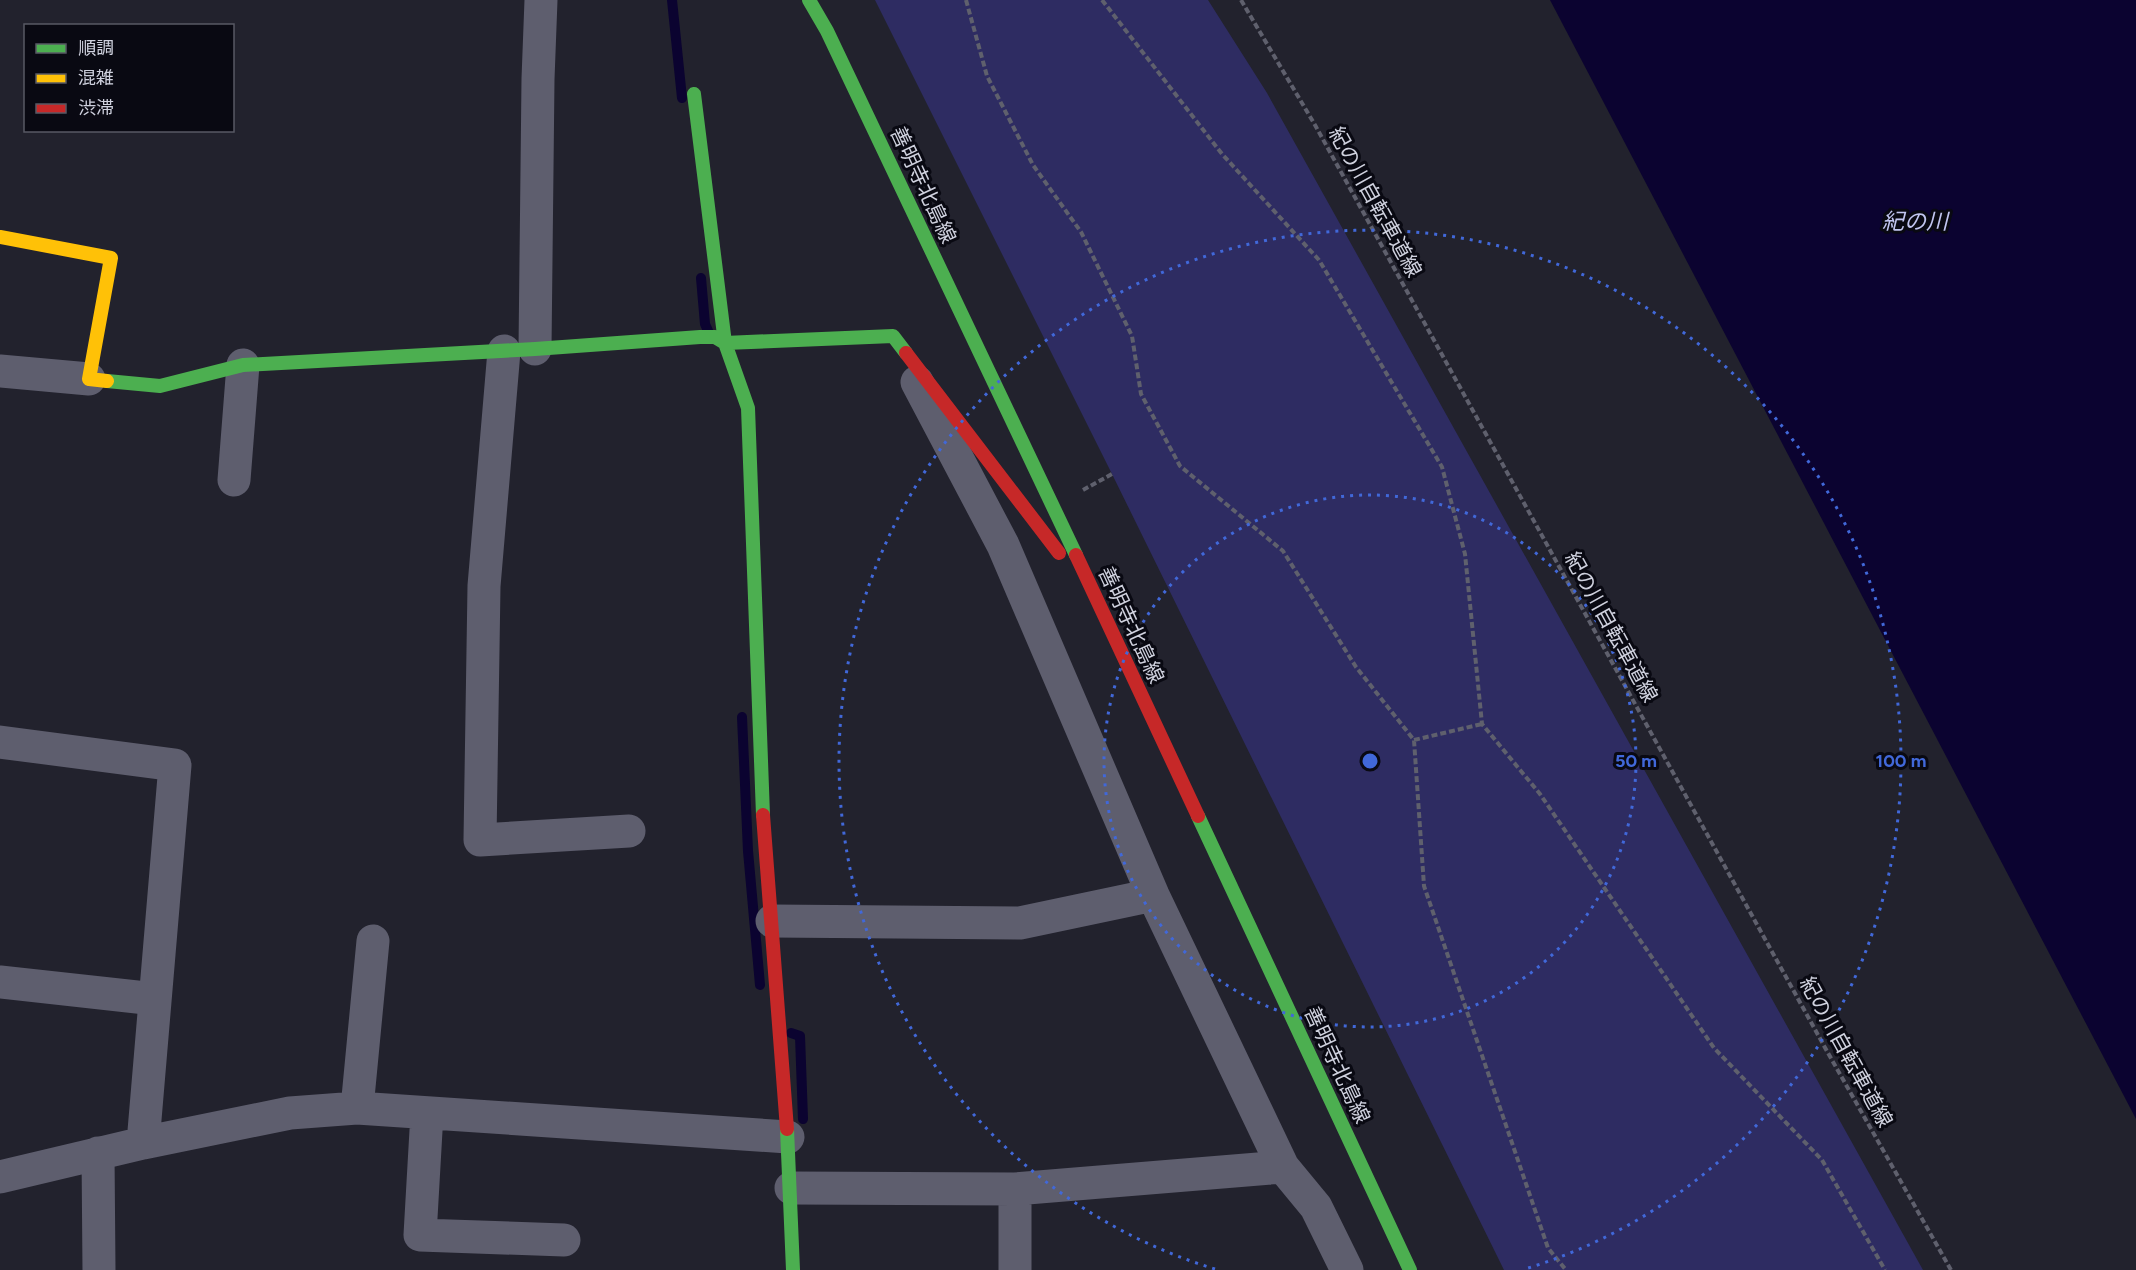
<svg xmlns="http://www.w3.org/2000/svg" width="2136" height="1270" viewBox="0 0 2136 1270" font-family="Figtree,'Noto Sans JP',sans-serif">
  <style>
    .green { fill: #2e2c62 }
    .water { fill: #0b0330 }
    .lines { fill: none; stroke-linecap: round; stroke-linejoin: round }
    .stream { stroke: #0b0330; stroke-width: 10 }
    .path { stroke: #5f606d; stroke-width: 4; stroke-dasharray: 6 3; stroke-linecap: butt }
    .street { stroke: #5e5e6e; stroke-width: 33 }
    .fast { stroke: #4caf50; stroke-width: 14 }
    .slow { stroke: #ffc107; stroke-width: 14 }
    .jam { stroke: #c62828; stroke-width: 14 }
    .ring { fill: none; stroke: #4168d9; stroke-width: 3; stroke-dasharray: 3 6 }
    .labels { text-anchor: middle; stroke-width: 6; stroke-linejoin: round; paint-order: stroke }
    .street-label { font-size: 21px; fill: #cfd1de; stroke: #090912 }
    .water-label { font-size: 22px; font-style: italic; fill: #c1c5f0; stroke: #090912 }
    .centre { fill: #4168d9; stroke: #090912; stroke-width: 3 }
    .ring-label { font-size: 18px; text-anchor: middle; font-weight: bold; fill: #4168d9; stroke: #090912; stroke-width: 6; stroke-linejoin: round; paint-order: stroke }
  </style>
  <rect width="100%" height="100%" fill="#22222d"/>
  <!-- green -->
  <path class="green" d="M875 0H1208L1267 93 1923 1270H1504L1112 474Z"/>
  <!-- water -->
  <path class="water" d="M1550 0H2136V1119Z"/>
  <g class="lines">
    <!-- stream -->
    <path class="stream" d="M672 0 682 98
      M701 278 705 324 709 333
      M742 717 748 851 760 985
      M791 1033 800 1036 803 1119"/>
    <!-- path -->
    <path class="path" d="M966 0 987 76 1033 165 1081 232 1132 336 1141 394 1180 466 1283 551 1356 667 1414 740 1424 886 1548 1248 1566 1270
      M1102 0 1222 154 1319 260 1442 467 1465 554 1482 724 1540 794 1714 1048 1822 1160 1885 1270
      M1241 0 1315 125 1828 1053 1951 1270
      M1083 490 1112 474
      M1414 740 1482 724"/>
    <!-- street -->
    <path class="street" d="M535 349 538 79 541 0
      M504 351 484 586 480 840 629 831
      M0 371 89 379
      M917 382 1003 545 1153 895 1283 1167
      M234 480 243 365
      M0 742 175 765 143 1143
      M772 921 1020 923 1153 895
      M0 982 155 999
      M357 1108 373 941
      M427 1113 420 1235 564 1240
      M98 1153 99 1270
      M0 1177 143 1143 290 1113 357 1108 788 1137
      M791 1188 1015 1189 1283 1167 1316 1207 1347 1270
      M1015 1270V1189"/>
    <!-- fast -->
    <path class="fast" d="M809 0 827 31 1076 555
      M694 94 725 343 748 408 763 815
      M107 381 160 386 243 365 535 349 700 337H715L725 343 893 336 906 353
      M1198 816 1410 1270
      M787 1129 793 1270"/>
    <!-- slow -->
    <path class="slow" d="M0 237 111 258 89 379 107 381"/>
    <!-- jam -->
    <path class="jam" d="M906 353 1059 553
      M1076 555 1198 816
      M763 815 787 1129"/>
  </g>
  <!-- distance rings -->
  <g class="ring">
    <circle cx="1370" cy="761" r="266"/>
    <path d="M1215 1269A531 531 0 1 1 1525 1269"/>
  </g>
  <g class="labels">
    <!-- street labels -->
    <g class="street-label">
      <text transform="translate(923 185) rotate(65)" y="7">善明寺北島線</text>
      <text transform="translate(1375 202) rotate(61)" y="7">紀の川自転車道線</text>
      <text transform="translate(1131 625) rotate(65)" y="7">善明寺北島線</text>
      <text transform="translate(1611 627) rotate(61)" y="7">紀の川自転車道線</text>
      <text transform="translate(1846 1052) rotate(61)" y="7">紀の川自転車道線</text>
      <text transform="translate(1337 1065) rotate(65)" y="7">善明寺北島線</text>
    </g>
    <!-- water labels -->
    <g class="water-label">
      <text x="1915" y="229">紀の川</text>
    </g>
  </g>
  <circle cx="1370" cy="761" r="9" class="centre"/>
  <g class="ring-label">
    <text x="1636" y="767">50 m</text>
    <text x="1901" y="767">100 m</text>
  </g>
  <!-- legend -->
  <rect x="24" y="24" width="210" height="108" fill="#090912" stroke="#585964" stroke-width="1.5"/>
  <rect x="36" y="44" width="30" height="9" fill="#4caf50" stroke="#585964" stroke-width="1.5"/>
  <text x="78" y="54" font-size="18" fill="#cfd1de">順調</text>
  <rect x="36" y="74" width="30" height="9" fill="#ffc107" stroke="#585964" stroke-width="1.5"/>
  <text x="78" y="84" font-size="18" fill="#cfd1de">混雑</text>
  <rect x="36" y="104" width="30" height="9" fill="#c62828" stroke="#585964" stroke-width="1.5"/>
  <text x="78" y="114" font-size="18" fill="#cfd1de">渋滞</text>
</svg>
